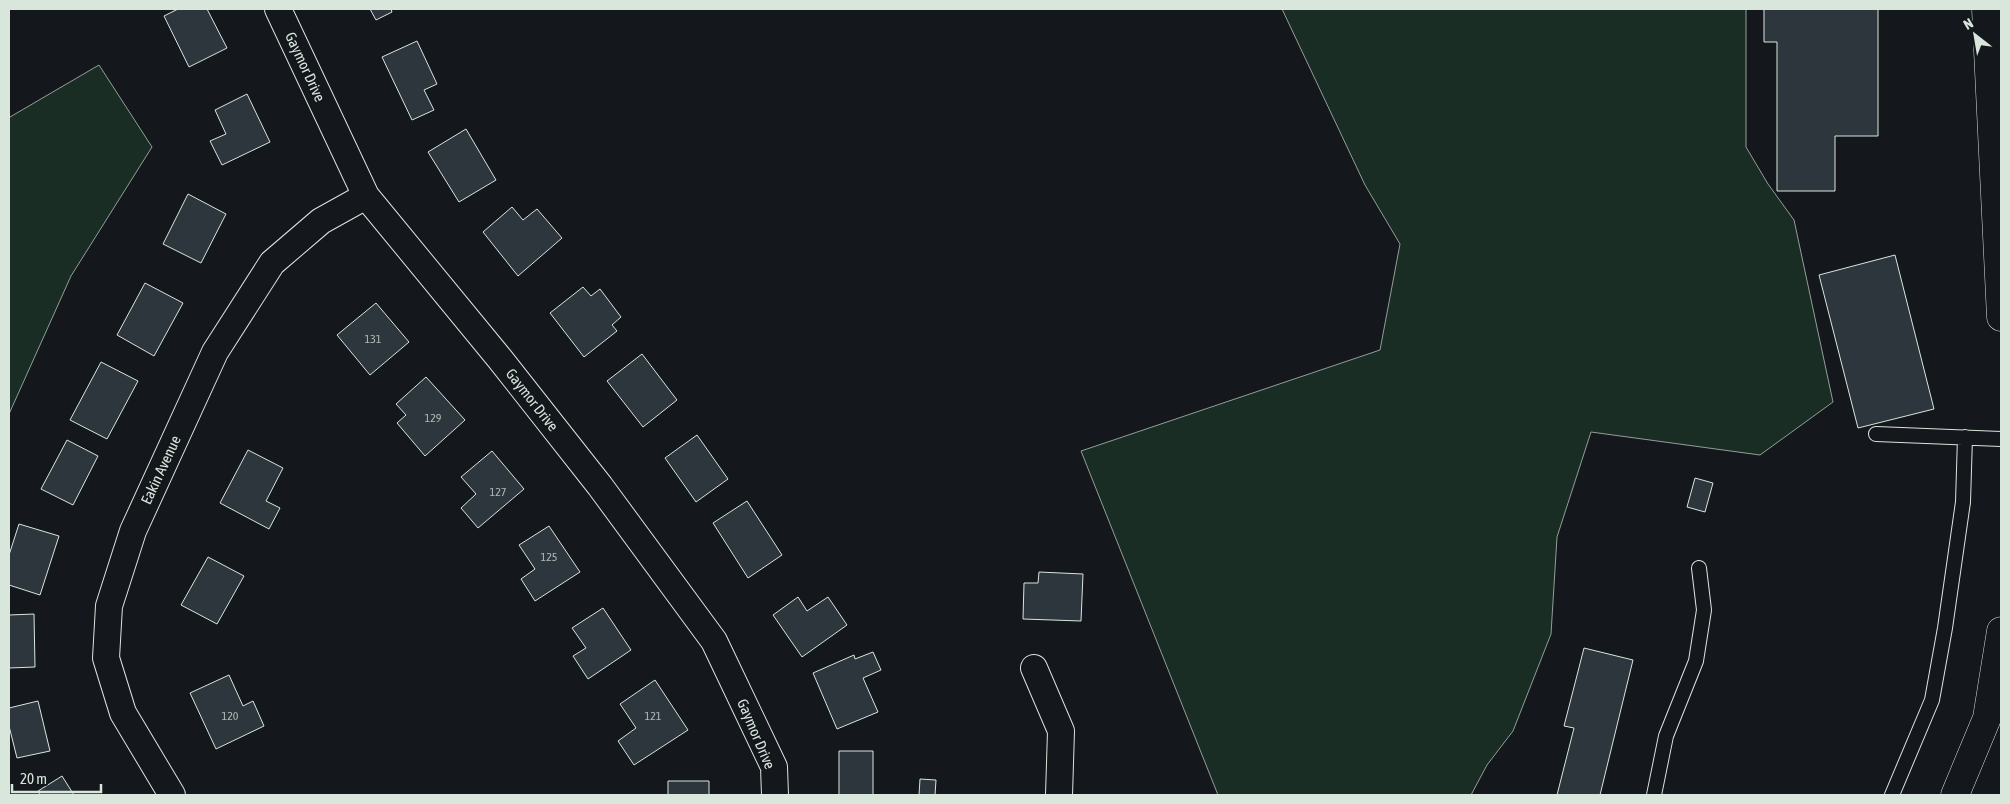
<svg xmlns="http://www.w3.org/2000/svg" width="2010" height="804" viewBox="0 0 2010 804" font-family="'Asap Condensed',sans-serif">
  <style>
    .green { fill: #1a2d24; stroke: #939e99 }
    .building { fill: #2c363c; stroke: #d8e6dc }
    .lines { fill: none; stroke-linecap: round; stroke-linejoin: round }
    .lane-casing { stroke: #d8e6dc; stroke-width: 16 }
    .street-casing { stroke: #d8e6dc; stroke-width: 28 }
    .primary-casing { stroke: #d8e6dc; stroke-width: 29 }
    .lane { stroke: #14181c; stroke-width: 14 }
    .street { stroke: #14181c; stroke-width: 26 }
    .primary { stroke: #14181c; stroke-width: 28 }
    .labels { text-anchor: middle; stroke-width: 4; stroke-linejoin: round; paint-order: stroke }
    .number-label { font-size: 12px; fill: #adbab4 }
    .street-label { font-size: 15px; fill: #d8e6dc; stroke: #14181c }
  </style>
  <rect width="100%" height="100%" fill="#14181c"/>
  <!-- green -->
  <path class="green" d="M1282 9H1746V147L1768 184 1794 220 1833 402 1760 455 1591 432 1557 537 1551 634 1513 731 1487 765 1471 795H1218L1081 451 1380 350 1400 244 1365 185Z
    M99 65 152 147 71 276 9 414V115L10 117Z"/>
  <!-- building -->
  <path class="building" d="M178 9H207L227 48 189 67 164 16Z
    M370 9H391L392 12 376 20Z
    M1764 9H1878V136H1835V191H1777V42H1764Z
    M417 41 437 84 424 90 434 110 412 120 382 57Z
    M247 94 270 142 222 165 210 141 226 134 215 110Z
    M466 129 496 180 459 202 428 152Z
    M188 194 226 214 201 263 163 244Z
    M512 207 523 220 537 209 562 238 518 276 483 232Z
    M1895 255 1934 409 1858 428 1819 275Z
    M145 283 183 303 154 356 117 335Z
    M583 287 591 296 600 289 621 317 612 325 617 331 584 357 550 313Z
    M376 303 409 342 370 375 337 335Z
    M642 354 677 400 643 427 607 381Z
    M101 362 138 381 107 439 70 420Z
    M426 377 465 420 425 456 397 423 406 415 396 404Z
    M697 435 728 479 696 502 665 458Z
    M67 440 98 456 73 505 41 489Z
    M248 450 283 468 266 501 280 508 269 529 220 503Z
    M492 451 524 489 478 528 461 508 476 494 461 477Z
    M1695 478 1713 483 1705 512 1687 507Z
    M747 501 782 555 748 578 713 523Z
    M19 524 59 536 40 595 9 585V555Z
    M549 526 580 572 535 601 521 579 535 569 519 545Z
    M208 557 244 576 217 624 181 605Z
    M1039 572 1083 574 1081 621 1023 619 1024 583H1038Z
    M798 597 807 611 828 597 847 625 802 657 773 615Z
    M603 608 631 650 588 679 573 656 586 648 572 628Z
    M34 614 35 667 9 668V615Z
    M1584 648 1633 660 1600 795H1557L1574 728 1564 726Z
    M873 652 881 670 863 678 878 712 837 729 813 673 854 655 855 659Z
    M229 675 243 706 253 701 264 726 216 749 190 693Z
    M655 680 688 730 634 765 618 741 636 728 620 704Z
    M38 701 50 751 17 758 9 726V708Z
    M839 751H873V795H839Z
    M62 776 74 795H40L38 791Z
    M920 779 936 780 935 795H919Z
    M668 781H709V795H668Z"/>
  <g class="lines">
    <!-- lane casing -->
    <g class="lane-casing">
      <path id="lane" d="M1876 434 2001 439
        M1654 795 1666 736 1696 661 1704 610 1699 568
        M1892 795 1932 700 1945 628 1963 502 1965 437"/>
    </g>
    <!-- street casing -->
    <g class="street-casing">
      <path id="street" d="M278 9 366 196 500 359 600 486 714 641 774 767 775 795
        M1034 668 1061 731 1059 795
        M172 795 123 713 106 658 109 606 133 531 215 352 272 263 321 221 366 196"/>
    </g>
    <!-- primary casing -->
    <g class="primary-casing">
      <path id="primary" d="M1986 9 2001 317
        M1955 795 1987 718 2001 631"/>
    </g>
    <!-- lane -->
    <use href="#lane" class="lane"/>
    <!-- street -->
    <use href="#street" class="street"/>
    <!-- primary -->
    <use href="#primary" class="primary"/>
  </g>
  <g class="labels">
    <!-- number labels -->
    <g class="number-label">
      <text x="373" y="343">131</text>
      <text x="433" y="422">129</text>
      <text x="498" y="496">127</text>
      <text x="549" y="561">125</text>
      <text x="230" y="720">120</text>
      <text x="653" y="720">121</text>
    </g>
    <!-- street labels -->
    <g class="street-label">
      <text transform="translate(305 67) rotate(65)" y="5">Gaymor Drive</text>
      <text transform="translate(532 400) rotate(52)" y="5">Gaymor Drive</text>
      <text transform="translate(161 470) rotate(-65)" y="5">Eakin Avenue</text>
      <text transform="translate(756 734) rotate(67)" y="5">Gaymor Drive</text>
    </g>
  </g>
  <!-- border -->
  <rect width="2010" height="804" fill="none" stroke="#d8e6dc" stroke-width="20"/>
  <!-- north arrow -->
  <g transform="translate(1975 35) rotate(329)" stroke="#14181c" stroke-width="4" paint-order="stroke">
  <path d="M0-4L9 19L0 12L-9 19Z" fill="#d8e6dc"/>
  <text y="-8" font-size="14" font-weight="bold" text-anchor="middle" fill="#d8e6dc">N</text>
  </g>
  <!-- scale -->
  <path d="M12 784v8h89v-8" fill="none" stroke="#d8e6dc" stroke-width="2.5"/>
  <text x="20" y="784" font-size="15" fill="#d8e6dc" stroke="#14181c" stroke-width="4" paint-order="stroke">20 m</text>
</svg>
